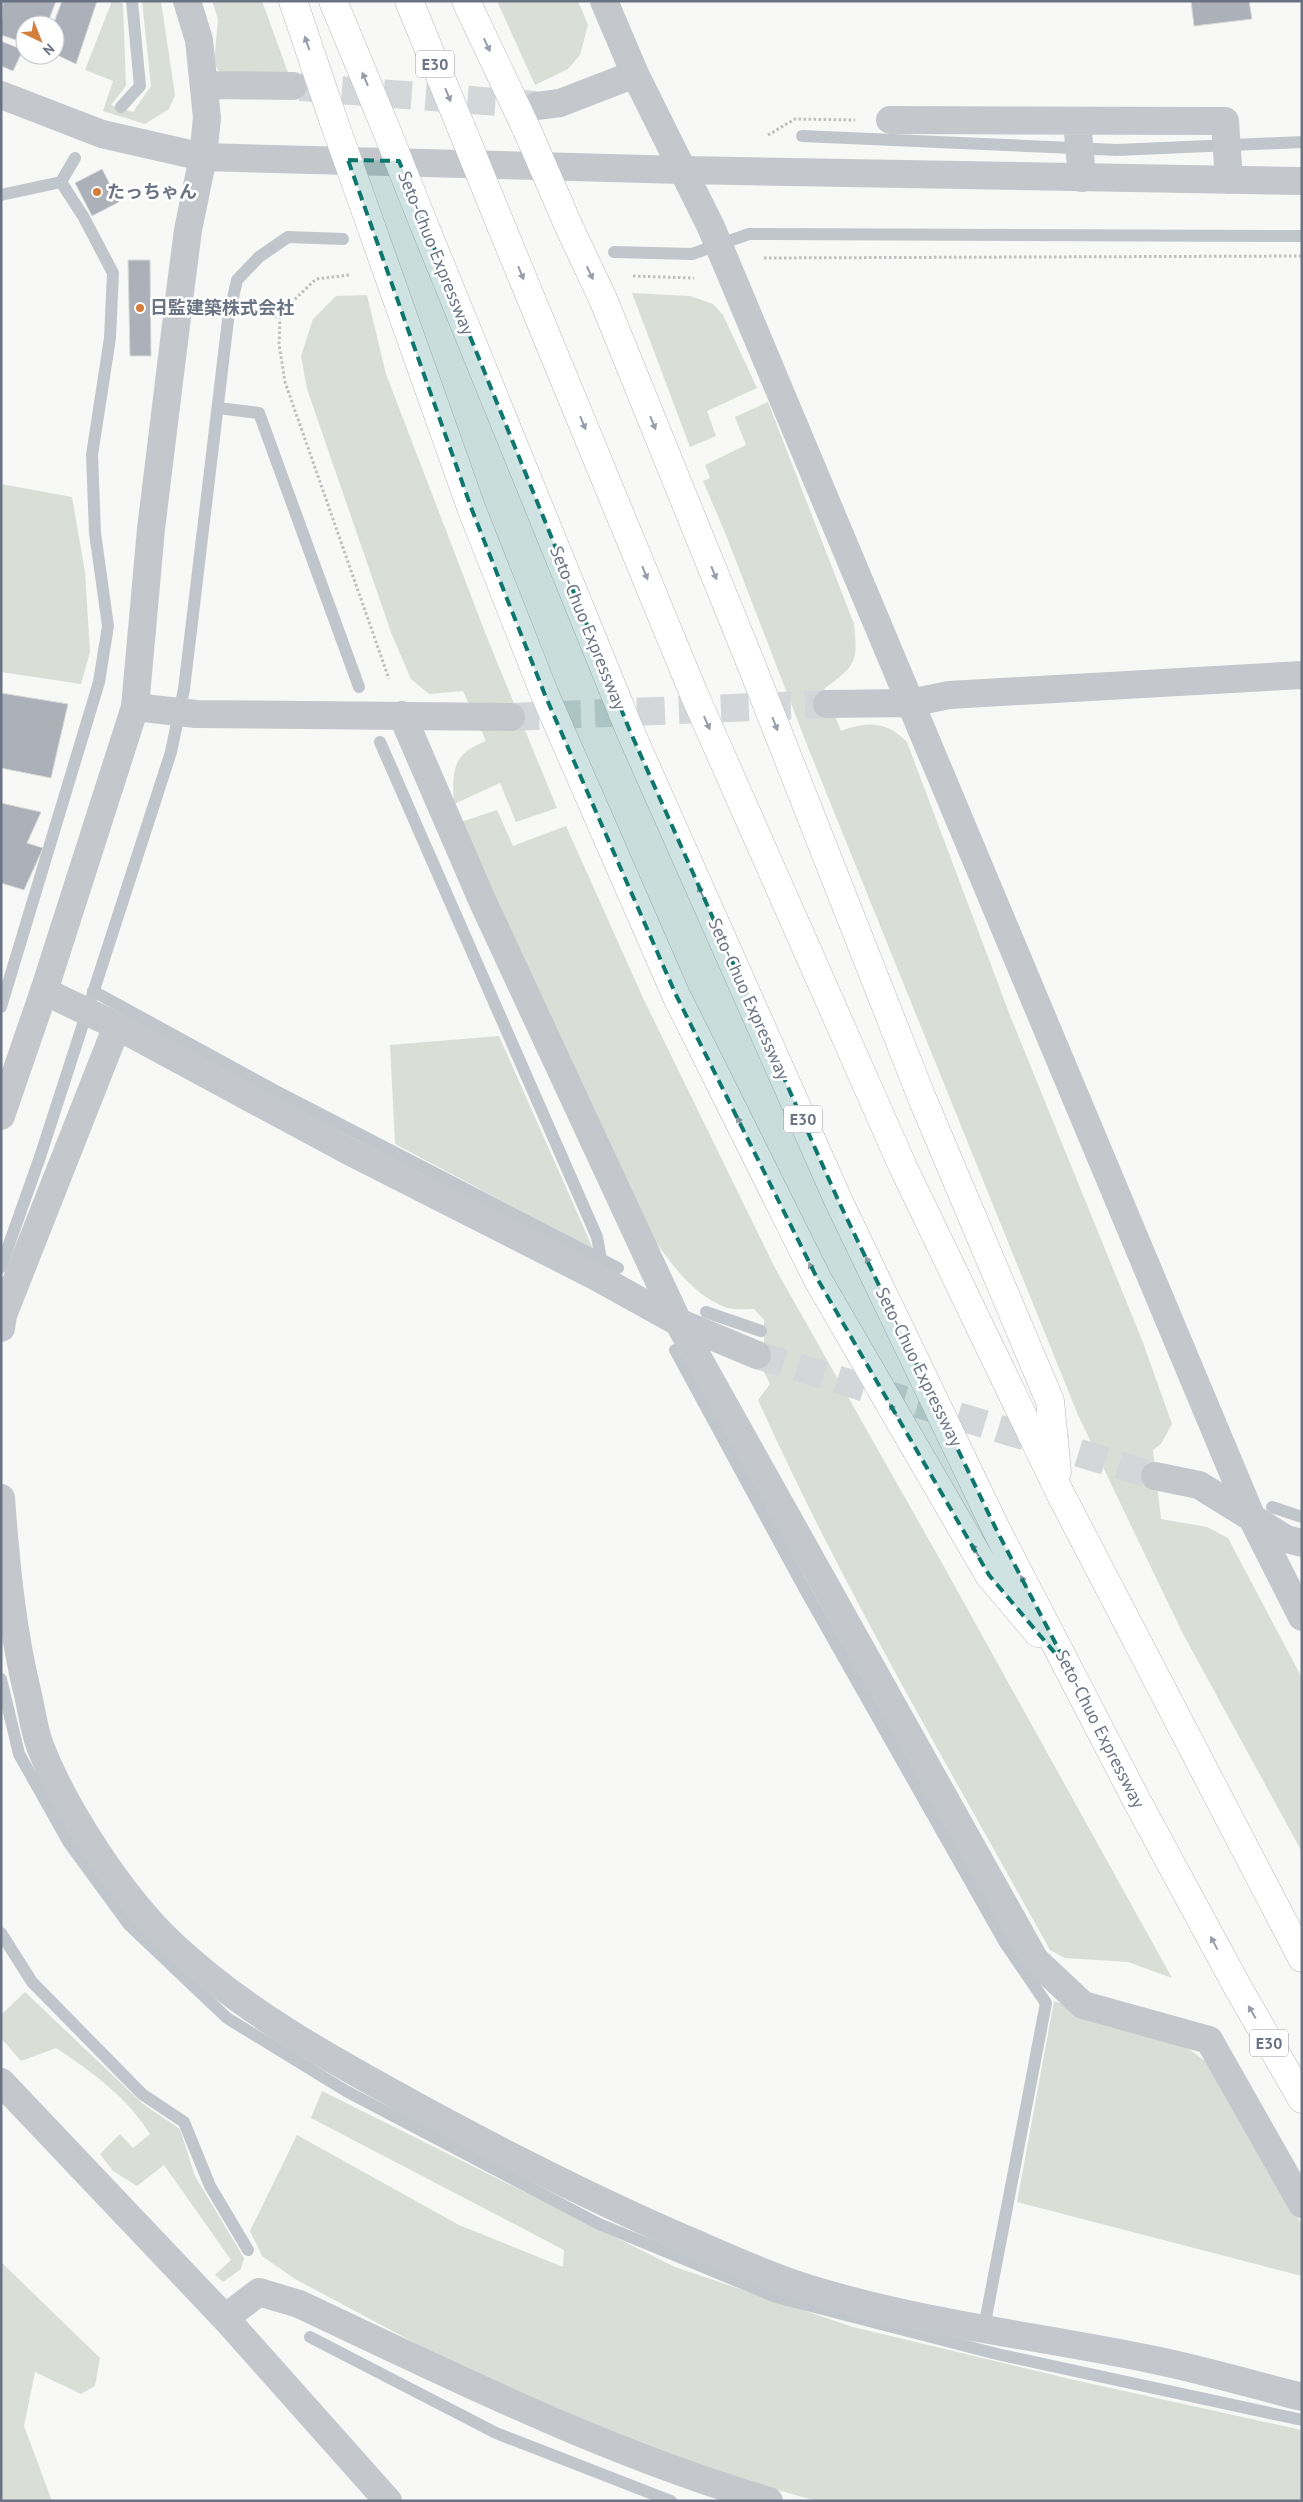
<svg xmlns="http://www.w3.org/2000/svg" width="1303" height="2502" viewBox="0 0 1303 2502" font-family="'PT Sans','Noto Sans JP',sans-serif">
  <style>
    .green { fill: #d9dfd7 }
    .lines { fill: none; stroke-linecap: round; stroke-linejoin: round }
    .stream { stroke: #c1c6cc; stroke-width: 12 }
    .building { fill: #acb0b8; stroke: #d9dad8 }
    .minor-tunnel { stroke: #d4d7da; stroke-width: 28; stroke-dasharray: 28 14; stroke-linecap: butt }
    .motorway-casing { stroke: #b7b9bd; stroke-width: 29 }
    .path { stroke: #bebfc2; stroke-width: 3; stroke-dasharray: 2.5 2.5; stroke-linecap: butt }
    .minor { stroke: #c4c7cb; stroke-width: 28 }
    .tertiary { stroke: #c4c7cb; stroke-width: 28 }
    .motorway { stroke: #fff; stroke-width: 28 }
    .motorway-bridge-casing { stroke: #b7b9bd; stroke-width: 29; stroke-linecap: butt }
    .motorway-bridge { stroke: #fff; stroke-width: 28 }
    .oneway { fill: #979da9 }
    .marked { fill: #0f766e; fill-opacity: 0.2; stroke: #0f766e; stroke-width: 4; stroke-dasharray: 10 6; stroke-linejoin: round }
    .poi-dot { fill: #d37f3b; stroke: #fff; stroke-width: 2 }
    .labels { text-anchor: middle; stroke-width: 5; stroke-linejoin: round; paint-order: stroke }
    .shield { fill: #fff; stroke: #979da9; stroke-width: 1 }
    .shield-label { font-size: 16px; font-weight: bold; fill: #6a7384 }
    .poi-label { font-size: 18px; font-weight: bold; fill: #6a7384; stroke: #fff; text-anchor: start }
    .street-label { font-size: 18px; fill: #6a7384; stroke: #fff }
  </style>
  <rect width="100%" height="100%" fill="#f8f8f6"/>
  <!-- green -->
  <path class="green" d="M112 1H119L123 4 126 86 111 105 133 112 151 86 142 1H161L175 95 169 109 145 124 103 111 113 81 85 70Z
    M212 1H262L289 75H221L214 63 218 19Z
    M497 1H578L588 25 580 55 568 69 535 85Z
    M632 293 690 296 713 304 723 315 757 388 707 411 716 436 690 447Z
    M367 295 386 374 488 640 557 808 516 822 500 783 454 804C452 770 452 754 486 741L463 691 429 694 411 679 392 635 307 389 301 356 313 319 336 296Z
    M768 402 854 624C858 663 856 665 824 689L841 731C866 721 887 721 907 742L1011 1018 1142 1340 1172 1424 1161 1444 1153 1450 1161 1519 1207 1527 1228 1538 1302 1678V1852L1182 1632 1078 1415 809 750 726 535 703 481 710 478 705 465 746 445 735 417Z
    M1 484 72 497 85 572 90 652 81 684 1 672Z
    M497 810 513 846 566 826 644 1000 775 1268 942 1563 1172 1978 1128 1962 1065 1958 1050 1950C950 1769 843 1589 758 1400L770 1384 764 1372V1320L754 1309C746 1309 735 1310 727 1308 693 1295 673 1266 653 1238L461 822Z
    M499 1036 580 1219 593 1249 395 1144 390 1045Z
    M25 1992 143 2104 180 2129 195 2176 244 2258 241 2269 223 2282 215 2275 231 2260 164 2165 137 2186 113 2171 100 2154 120 2134 133 2148 150 2134C127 2097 92 2072 56 2048L21 2061 1 2038V2015Z
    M1054 2001 1189 2049 1205 2061 1302 2225V2276L1017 2202Z
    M322 2091 675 2267 853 2327 1070 2379 1302 2430V2501H816L700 2467 475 2375 295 2279 262 2256 250 2231 297 2135 459 2225 563 2267 564 2250 311 2118Z
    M1 2262 100 2358 95 2386 81 2394 35 2372 24 2426 52 2501H1Z"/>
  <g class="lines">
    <!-- stream -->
    <path class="stream" d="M121 107 140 86 132 1
      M802 136 1117 150 1302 142
      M1 195 61 182
      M614 252 692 254 749 234 1302 236
      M218 408 259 413 359 687
      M380 742 597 1237 601 1259
      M93 991 276 1091 618 1268
      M1 1007 99 682 108 626 95 533 92 455 110 338 113 273 83 216 61 182 75 158
      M1 1267 40 1157 171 752 184 689 228 320 237 280 259 257 288 237 343 239
      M706 1312 761 1331
      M675 1350 804 1588 1005 1943 1046 2003 983 2333
      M1272 1507 1302 1517
      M1 1679 19 1754 69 1843 129 1925 227 2018 346 2091 599 2224 776 2297 997 2354 1302 2420
      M1 1933 32 1982 142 2094 184 2122 210 2186 248 2250
      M310 2337 496 2433 671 2501"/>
  </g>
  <!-- building -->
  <path class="building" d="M3 1H56L47 25H25V43L1 35Z
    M62 1H97L76 64 55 54 53 25Z
    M1191 1H1249L1252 19 1194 26Z
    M1 41 23 50 13 71 1 66Z
    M102 169 119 202 92 216 75 183Z
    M128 260H150L151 356H130Z
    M1 693 68 704 51 778 1 768Z
    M1 803 41 812 27 843 43 848 24 890 1 883Z"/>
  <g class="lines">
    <!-- minor-tunnel -->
    <path class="minor-tunnel" d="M300 87 536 105
      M511 717 827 704
      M757 1355 1155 1476"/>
    <!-- motorway casing -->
    <g class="motorway-casing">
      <path id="motorway" d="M293 1 334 122
        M333 1 384 124
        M409 1 461 127
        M466 1 527 130
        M371 226 472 510 545 695 676 995 818 1280 989 1575 1038 1633
        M425 227 630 731 839 1202 997 1531 1137 1801 1237 1986 1302 2099
        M502 228 694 694 903 1167 1060 1493 1302 1958
        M570 229 603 299 751 664 922 1098 1050 1401 1057 1472"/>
    </g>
    <!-- path -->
    <path class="path" d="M768 135 795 119 855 120
      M764 258 1302 256
      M349 275 316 279 294 300 280 318 279 344 285 382 389 679
      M633 276 694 278
      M216 302 280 318"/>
    <!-- minor -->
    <path class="minor" d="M187 1 199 40 207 118 203 157
      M604 1 635 74 711 227 1252 1518 1302 1617
      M204 85 293 86
      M537 106 560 103 635 74
      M890 120 1225 121 1229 180
      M1077 121 1082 178
      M827 704 910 703 949 695 1302 675
      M135 707 196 714 511 717
      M402 715 482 900 678 1322 1035 1960 1083 2005 1209 2040 1302 2204
      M44 991 117 1026 345 1149 595 1276 678 1322 757 1355
      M1 1328 3 1315 117 1026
      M1155 1476 1199 1485 1286 1539 1302 1543
      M1 1498C6 1565 12 1630 28 1695 32 1712 34 1730 40 1746 65 1810 123 1899 174 1946 252 2019 349 2069 442 2120 526 2165 610 2207 699 2245 738 2262 779 2280 820 2292 931 2325 1046 2337 1159 2361 1207 2371 1254 2385 1302 2397
      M1 2082 225 2318 388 2501
      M225 2318 259 2292 299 2304C452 2376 606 2453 769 2501"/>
    <!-- tertiary -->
    <path class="tertiary" d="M1 95 102 134 203 157 683 170 1302 181
      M1 1116 44 991 135 707 151 529 180 292 188 230 203 157"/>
    <!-- motorway -->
    <use href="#motorway" class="motorway"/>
    <!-- motorway-bridge casing -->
    <g class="motorway-bridge-casing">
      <path id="motorway-bridge" d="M334 122 371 226
        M384 124 425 227
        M461 127 502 228
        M527 130 570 229"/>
    </g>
    <!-- motorway-bridge -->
    <use href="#motorway-bridge" class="motorway-bridge"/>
  </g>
  <!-- one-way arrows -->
  <defs><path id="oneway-solid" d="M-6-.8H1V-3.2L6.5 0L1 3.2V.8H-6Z" transform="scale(1.25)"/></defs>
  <g class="oneway">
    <use href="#oneway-solid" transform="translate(307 43) rotate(-109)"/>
    <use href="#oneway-solid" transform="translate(487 45) rotate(65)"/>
    <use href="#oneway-solid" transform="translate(365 79) rotate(-113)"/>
    <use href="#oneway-solid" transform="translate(448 95) rotate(68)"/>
    <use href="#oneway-solid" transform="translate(521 273) rotate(68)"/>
    <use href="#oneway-solid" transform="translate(590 273) rotate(65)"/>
    <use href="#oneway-solid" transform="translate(583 423) rotate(68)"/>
    <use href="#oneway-solid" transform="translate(653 423) rotate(68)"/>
    <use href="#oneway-solid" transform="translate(645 573) rotate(68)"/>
    <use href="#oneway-solid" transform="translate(714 573) rotate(68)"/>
    <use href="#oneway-solid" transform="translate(707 723) rotate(66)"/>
    <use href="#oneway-solid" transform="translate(775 724) rotate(69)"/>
    <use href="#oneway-solid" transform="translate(701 892) rotate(-114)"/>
    <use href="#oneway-solid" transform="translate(740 1123) rotate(-117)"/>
    <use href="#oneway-solid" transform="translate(869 1263) rotate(-116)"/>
    <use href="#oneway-solid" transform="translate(812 1269) rotate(-117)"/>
    <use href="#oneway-solid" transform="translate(893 1410) rotate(-120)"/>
    <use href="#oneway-solid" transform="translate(975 1550) rotate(-120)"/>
    <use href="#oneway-solid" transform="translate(1024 1582) rotate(-117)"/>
    <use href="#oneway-solid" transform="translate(1214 1943) rotate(-118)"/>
    <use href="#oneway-solid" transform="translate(1252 2012) rotate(-120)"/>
  </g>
  <!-- marked area -->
  <path class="marked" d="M348 160 399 161 630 731 839 1202 997 1531 1070 1671 989 1575 818 1280 676 995 545 695 472 510Z"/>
  <!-- markers -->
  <g class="poi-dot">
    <circle cx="97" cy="192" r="5"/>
    <circle cx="140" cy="308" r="5"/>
  </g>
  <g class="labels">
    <!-- shield labels -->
    <g class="shield">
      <rect x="416" y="50.5" width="38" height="27" rx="4"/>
      <rect x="784" y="1105.5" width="38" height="27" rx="4"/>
      <rect x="1250" y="2029.5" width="38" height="27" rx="4"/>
    </g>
    <g class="shield-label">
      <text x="435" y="70">E30</text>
      <text x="803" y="1125">E30</text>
      <text x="1269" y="2049">E30</text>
    </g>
    <!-- poi labels -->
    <g class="poi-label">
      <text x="107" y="198">たっちゃん</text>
      <text x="150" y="314">日監建築株式会社</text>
    </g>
    <!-- street labels -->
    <g class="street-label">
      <text transform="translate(436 253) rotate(68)" y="6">Seto-Chuo Expressway</text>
      <text transform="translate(588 628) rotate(68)" y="6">Seto-Chuo Expressway</text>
      <text transform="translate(749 999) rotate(66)" y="6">Seto-Chuo Expressway</text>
      <text transform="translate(919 1367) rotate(64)" y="6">Seto-Chuo Expressway</text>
      <text transform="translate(1100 1729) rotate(63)" y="6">Seto-Chuo Expressway</text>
    </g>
  </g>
  <!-- border -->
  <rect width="1303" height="2502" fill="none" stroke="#6a7384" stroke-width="5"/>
  <!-- north arrow -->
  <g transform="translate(40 40) rotate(137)"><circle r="24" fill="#ffffff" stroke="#c3c7ce"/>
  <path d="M0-4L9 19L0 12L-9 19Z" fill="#d37f3b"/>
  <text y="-8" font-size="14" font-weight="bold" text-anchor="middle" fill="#6a7384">N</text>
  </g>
</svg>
